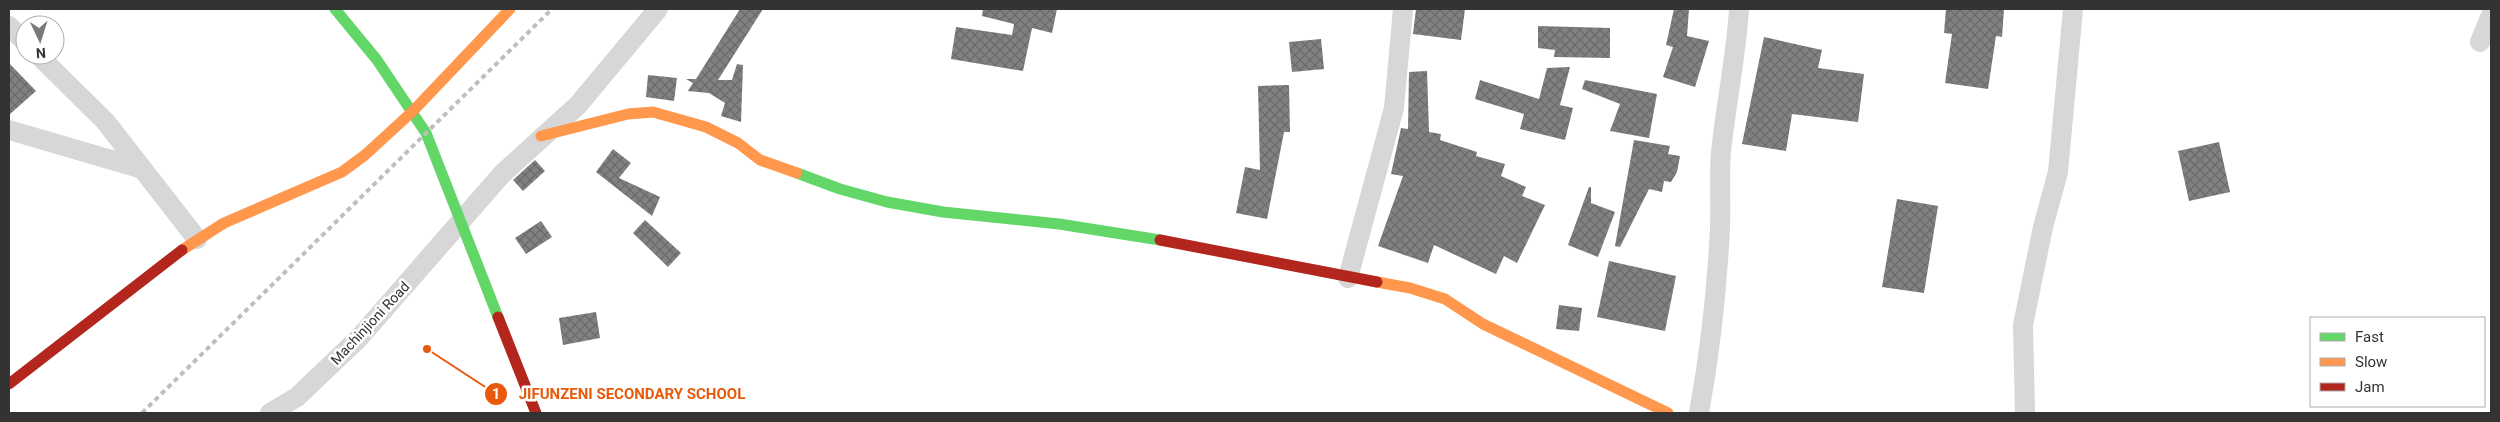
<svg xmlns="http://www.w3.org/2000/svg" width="2500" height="422" viewBox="0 0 2500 422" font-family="Roboto,sans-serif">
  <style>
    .building { fill: url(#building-cross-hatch) }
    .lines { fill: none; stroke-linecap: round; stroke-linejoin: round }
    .street { stroke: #d7d7d7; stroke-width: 20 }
    .fast { stroke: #63d668; stroke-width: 11 }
    .slow { stroke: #ff974d; stroke-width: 11 }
    .jam { stroke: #b3261e; stroke-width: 11 }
    .rail { stroke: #bebebe; stroke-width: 4; stroke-dasharray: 5 4; stroke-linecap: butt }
    .labels { text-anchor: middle; stroke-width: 5; stroke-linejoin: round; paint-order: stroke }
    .street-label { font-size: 14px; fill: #333; stroke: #fff }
    .leader { fill: none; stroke: #e8590c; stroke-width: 2 }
    .callout-dot { fill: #e8590c; stroke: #fff; stroke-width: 2 }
    .mark-label { font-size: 15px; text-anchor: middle; font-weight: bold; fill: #fff }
    .callout-label { font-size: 15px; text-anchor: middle; font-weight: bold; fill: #e8590c; stroke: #fff; stroke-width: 5; stroke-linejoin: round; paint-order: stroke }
  </style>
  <defs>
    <pattern id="building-cross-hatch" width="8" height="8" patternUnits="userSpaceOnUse" patternTransform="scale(1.25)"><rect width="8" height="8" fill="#818181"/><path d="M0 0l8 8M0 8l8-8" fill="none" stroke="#6a6a6a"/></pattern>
  </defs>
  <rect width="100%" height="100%" fill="#fff"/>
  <!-- building -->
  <path class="building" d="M740 9H763L718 80H732L737 64 743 65 741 122 721 116 725 103 709 93 688 91 693 83 686 79H696Z
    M983 9H1057L1052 33 1032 28 1023 71 951 59 956 27 1012 35 1014 24 982 16Z
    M1416 9H1465L1461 40 1413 34Z
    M1674 9H1689L1687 36 1709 41 1695 87 1663 77 1673 47 1666 45Z
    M1946 9H2004L2002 37 1996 36 1988 89 1945 83 1952 34 1944 33Z
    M1538 26 1610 28V58L1554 57 1555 50 1538 48Z
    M1764 37 1822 50 1818 68 1864 74 1858 122 1792 114 1786 151 1742 144Z
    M1321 39 1324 69 1292 72 1289 42Z
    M9 63 36 91 9 115Z
    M1570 67 1560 105 1573 108 1565 140 1520 129 1524 114 1475 99 1480 80 1539 99 1547 68Z
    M1427 71 1429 132 1441 134 1440 140 1477 152 1476 156 1505 164 1501 176 1526 187 1522 196 1545 205 1517 263 1504 256 1496 274 1434 245 1428 263 1378 246 1403 176 1391 174 1401 128 1408 129 1409 72Z
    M648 75 677 78 674 101 646 97Z
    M1585 80 1657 94 1649 138 1610 131 1620 104 1582 89Z
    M1289 85 1290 132H1284L1267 219 1236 213 1245 167 1260 170 1258 86Z
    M1634 140 1670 146 1668 154 1680 156 1677 172 1671 182 1664 181 1662 192 1649 189 1620 247 1615 246Z
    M2219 142 2230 192 2189 201 2178 151Z
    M613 149 631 163 619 178 660 197 652 216 596 172Z
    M535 160 545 171 523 191 513 180Z
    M1589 187H1591V203L1615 212 1598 257 1568 245Z
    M1897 199 1938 206 1924 293 1882 287Z
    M645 220 681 253 668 267 633 233Z
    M541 221 552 237 526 254 515 238Z
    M1609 261 1676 276 1665 331 1597 317Z
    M1559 305 1582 308 1579 331 1556 329Z
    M596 312 600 338 563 345 559 318Z"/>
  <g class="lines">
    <!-- street -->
    <path class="street" d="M9 26 25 42
      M2480 42 2491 15
      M38 55 105 121 197 239
      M9 130 139 168
      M1348 278 1394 108 1403 9
      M270 413 297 397 359 338 502 174 578 105 658 9
      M1699 413C1710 352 1717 291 1720 228 1721 203 1719 177 1721 152 1726 104 1736 57 1739 9
      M2025 413 2023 325 2043 227 2058 172 2073 9"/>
    <!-- fast -->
    <path class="fast" d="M335 9 377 60 426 133 498 317
      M797 173 840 189 887 202 943 212 1059 224 1160 240"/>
    <!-- slow -->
    <path class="slow" d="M541 136 628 114 653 112 706 127 738 143 760 160 797 173
      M182 250 224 223 342 172 365 155 413 111 510 9
      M1377 282 1410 288 1445 299 1483 324 1668 413"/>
    <!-- jam -->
    <path class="jam" d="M1160 240 1377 282
      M498 317 536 413
      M9 384 182 250"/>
    <!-- rail -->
    <path class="rail" d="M142 413 552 9"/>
  </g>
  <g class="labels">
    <!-- street labels -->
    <g class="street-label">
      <text transform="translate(370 323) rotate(-47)" y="5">Machinjioni Road</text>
    </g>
  </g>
  <!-- callouts -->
  <path class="leader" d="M427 349L496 394"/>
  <g class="callout-dot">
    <circle cx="427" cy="349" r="5"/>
    <circle cx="496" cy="394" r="12"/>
  </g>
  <g class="mark-label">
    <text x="496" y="399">1</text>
  </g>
  <g class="callout-label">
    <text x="632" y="399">JIFUNZENI SECONDARY SCHOOL</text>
  </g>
  <!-- border -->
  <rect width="2500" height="422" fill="none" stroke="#333333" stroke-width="20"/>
  <!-- legend -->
  <rect x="2310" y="317" width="175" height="90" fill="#ffffff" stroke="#adadad"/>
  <rect x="2320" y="333" width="25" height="8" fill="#63d668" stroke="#adadad"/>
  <text x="2355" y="342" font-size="15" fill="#333333">Fast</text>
  <rect x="2320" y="358" width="25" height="8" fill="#ff974d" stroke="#adadad"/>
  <text x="2355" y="367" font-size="15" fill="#333333">Slow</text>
  <rect x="2320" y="383" width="25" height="8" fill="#b3261e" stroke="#adadad"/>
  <text x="2355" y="392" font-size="15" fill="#333333">Jam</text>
  <!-- north arrow -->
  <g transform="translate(40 40) rotate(176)"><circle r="24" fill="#ffffff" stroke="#adadad"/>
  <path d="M0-4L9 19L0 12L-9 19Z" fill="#7a7a7a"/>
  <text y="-8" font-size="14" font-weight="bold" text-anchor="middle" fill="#333333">N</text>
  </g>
</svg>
